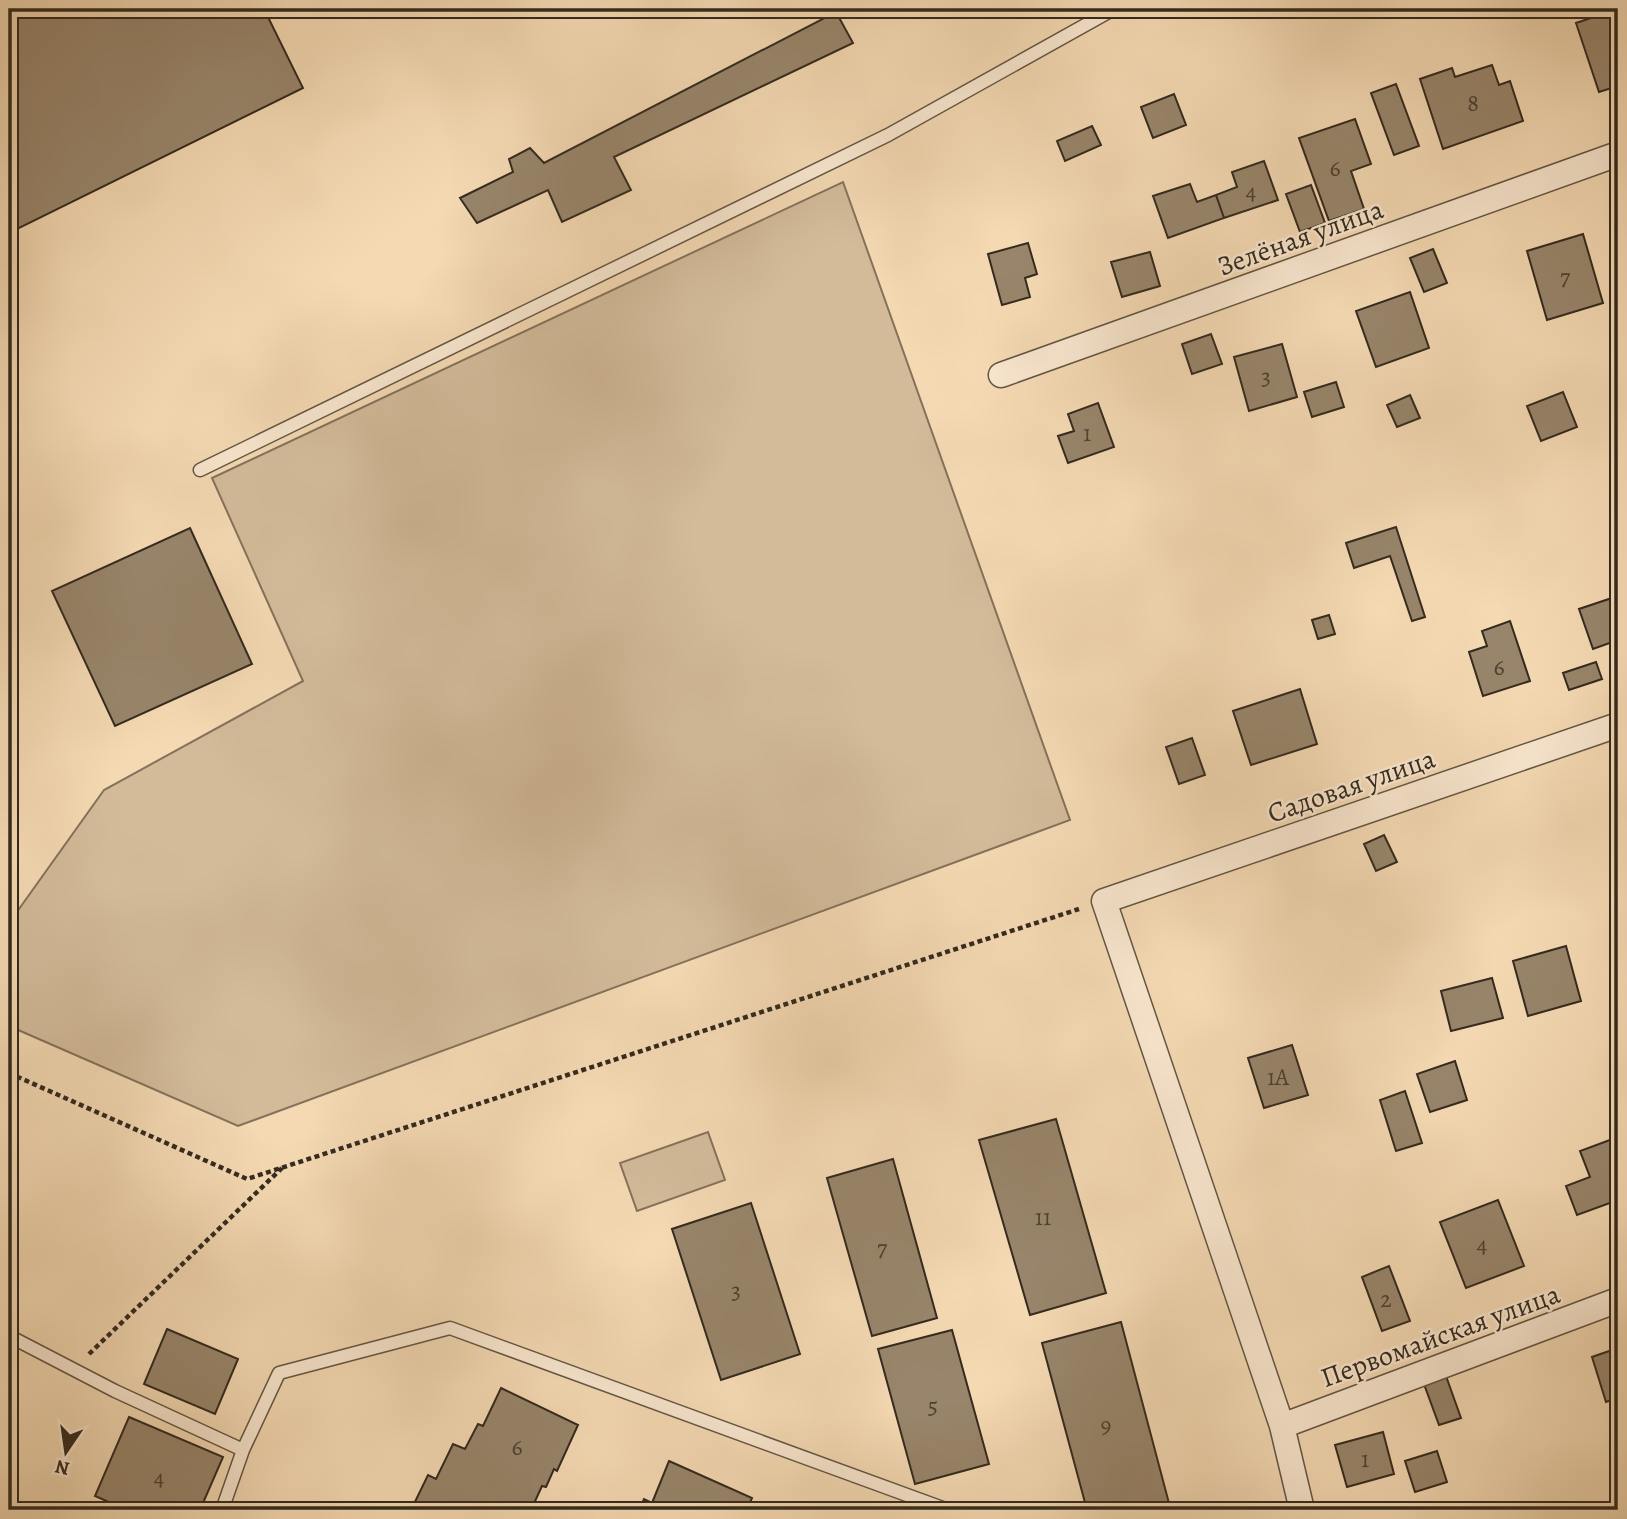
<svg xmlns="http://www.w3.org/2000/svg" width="1627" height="1519" viewBox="0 0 1627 1519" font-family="Alegreya,serif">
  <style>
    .green { fill: #d3bb9a; stroke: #84725c; stroke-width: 2 }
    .building { fill: #98856b; stroke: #342a1e; stroke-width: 2 }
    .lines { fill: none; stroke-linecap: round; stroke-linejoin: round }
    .lane-casing { stroke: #645643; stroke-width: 15 }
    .street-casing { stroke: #645643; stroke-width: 27 }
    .path { stroke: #342a1e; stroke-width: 4.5; stroke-dasharray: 5 3.5; stroke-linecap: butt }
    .lane { stroke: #f8e6ce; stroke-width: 12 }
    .street { stroke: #f8e6ce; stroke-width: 24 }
    .labels { text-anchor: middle; stroke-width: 5; stroke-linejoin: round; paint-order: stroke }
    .number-label { font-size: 24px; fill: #4d4131 }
    .street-label { font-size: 28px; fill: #342a1e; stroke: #f8e6ce }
  </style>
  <rect width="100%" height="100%" fill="#f4d9b3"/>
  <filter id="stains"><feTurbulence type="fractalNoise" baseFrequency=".00286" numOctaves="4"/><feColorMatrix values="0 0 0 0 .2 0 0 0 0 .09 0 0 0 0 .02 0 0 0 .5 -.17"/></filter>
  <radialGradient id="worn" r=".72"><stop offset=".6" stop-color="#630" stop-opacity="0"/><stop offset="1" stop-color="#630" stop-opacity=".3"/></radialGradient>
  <!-- green -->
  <path class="green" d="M843 182 1070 820 238 1126 9 1026V923L104 790 303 681 212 478Z
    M708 1132 725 1180 637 1211 620 1163Z"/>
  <!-- building -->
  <path class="building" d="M36 9H264L303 88 9 233V73L14 70 9 59V22Z
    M1618 9V86L1599 92 1576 23Z
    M836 12 853 43 614 157 631 190 562 222 548 190 477 223 460 198 513 172 509 159 530 148 544 163Z
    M1492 65 1499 85 1510 81 1523 121 1443 149 1420 79 1452 68 1455 77Z
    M1396 84 1419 146 1394 155 1371 93Z
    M1174 94 1186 125 1153 138 1141 107Z
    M1355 119 1371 164 1351 171 1364 209 1329 221 1299 138Z
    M1092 126 1101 145 1065 161 1057 141Z
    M1264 161 1278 200 1224 218 1216 195 1237 187 1232 172Z
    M1190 184 1197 202 1216 195 1224 218 1168 238 1153 196Z
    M1311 185 1325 223 1300 232 1286 194Z
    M1583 234 1603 303 1547 320 1527 251Z
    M1028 243 1037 274 1025 278 1030 297 1002 305 988 254Z
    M1433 249 1447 283 1424 292 1410 258Z
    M1150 252 1160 286 1122 297 1111 262Z
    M1410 292 1429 348 1376 367 1356 311Z
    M1211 334 1222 364 1192 374 1182 344Z
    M1282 344 1297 397 1249 411 1234 357Z
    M1336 382 1344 407 1312 417 1304 392Z
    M1563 392 1577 427 1541 441 1527 406Z
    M1410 395 1420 418 1397 427 1387 405Z
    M1098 403 1114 447 1068 463 1058 436 1074 431 1068 414Z
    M1396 527 1425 617 1412 621 1390 556 1354 568 1346 543Z
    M190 528 252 664 115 726 52 591Z
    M1618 596V640L1593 649 1579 609Z
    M1329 615 1335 634 1318 639 1312 620Z
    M1510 621 1530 681 1483 696 1469 652 1487 646 1482 631Z
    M1596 662 1602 679 1569 690 1563 673Z
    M1300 689 1317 744 1251 765 1233 711Z
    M1192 738 1205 775 1179 784 1166 747Z
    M1384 835 1397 862 1376 871 1364 844Z
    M1566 946 1581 1001 1528 1016 1513 961Z
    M1492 978 1503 1018 1451 1031 1441 991Z
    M1292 1045 1308 1095 1264 1108 1248 1058Z
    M1455 1061 1467 1100 1430 1112 1417 1074Z
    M1405 1091 1422 1143 1396 1151 1380 1100Z
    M1056 1119 1106 1293 1030 1315 979 1140Z
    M1618 1137V1200L1577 1215 1566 1186 1590 1177 1580 1151Z
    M893 1159 937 1318 872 1336 827 1178Z
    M1498 1200 1524 1266 1466 1288 1440 1222Z
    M751 1203 800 1354 721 1380 672 1229Z
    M1389 1266 1410 1321 1382 1331 1362 1277Z
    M1121 1322 1170 1507 1158 1510H1087L1042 1343Z
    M167 1329 238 1359 215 1414 144 1384Z
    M952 1330 989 1464 915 1484 878 1349Z
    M1618 1348V1398L1606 1402 1592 1357Z
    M1446 1376 1461 1418 1439 1425 1424 1384Z
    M501 1388 578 1425 557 1471 554 1469 546 1487 542 1486 531 1510H411L428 1475 436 1479 453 1444 465 1449 478 1424 483 1426Z
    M129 1417 223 1457 200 1510H127L95 1496Z
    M1383 1432 1394 1474 1347 1487 1335 1445Z
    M1437 1451 1447 1482 1415 1492 1405 1461Z
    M669 1461 752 1498 747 1510H639L644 1499 652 1503Z"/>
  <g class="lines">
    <!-- lane casing -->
    <g class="lane-casing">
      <path id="lane" d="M200 470 888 135 1114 9
        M9 1336 115 1391 243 1450
        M222 1510 243 1450 279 1373 450 1328 948 1510"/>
    </g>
    <!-- street casing -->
    <g class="street-casing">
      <path id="street" d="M1001 375 1618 154
        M1282 1426 1618 1300
        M1302 1510 1282 1426 1104 901 1618 725"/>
    </g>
    <!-- path -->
    <path class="path" d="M9 1073 247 1179 1079 909
      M89 1354 282 1168"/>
    <!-- lane -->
    <use href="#lane" class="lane"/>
    <!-- street -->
    <use href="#street" class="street"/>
  </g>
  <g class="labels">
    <!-- number labels -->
    <g class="number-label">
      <text x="1473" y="111">8</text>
      <text x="1335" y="176">6</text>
      <text x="1251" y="199">4</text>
      <text x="1565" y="285">7</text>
      <text x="1266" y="385">3</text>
      <text x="1087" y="441">1</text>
      <text x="1499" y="675">6</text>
      <text x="1278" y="1085">1А</text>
      <text x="1043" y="1225">11</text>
      <text x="1482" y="1252">4</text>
      <text x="882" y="1256">7</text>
      <text x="736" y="1299">3</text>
      <text x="1386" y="1307">2</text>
      <text x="933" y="1414">5</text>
      <text x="1106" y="1433">9</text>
      <text x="517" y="1455">6</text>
      <text x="1365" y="1467">1</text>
      <text x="159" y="1485">4</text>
    </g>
    <!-- street labels -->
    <g class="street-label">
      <text transform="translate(1300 237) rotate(-20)" y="10">Зелёная улица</text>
      <text transform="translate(1351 785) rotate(-19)" y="10">Садовая улица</text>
      <text transform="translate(1440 1335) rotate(-20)" y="10">Первомайская улица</text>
    </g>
  </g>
  <!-- margin -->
  <rect width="1627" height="1519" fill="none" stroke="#f4d9b3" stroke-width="35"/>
  <rect x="10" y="10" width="1606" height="1498" fill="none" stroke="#342a1e" stroke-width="3.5"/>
  <rect x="18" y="18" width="1592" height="1484" fill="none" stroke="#342a1e" stroke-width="2"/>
  <!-- north arrow -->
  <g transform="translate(66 1452) rotate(193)" stroke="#f8e6ce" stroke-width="5" paint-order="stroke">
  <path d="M0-5L12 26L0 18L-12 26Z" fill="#342a1e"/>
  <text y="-10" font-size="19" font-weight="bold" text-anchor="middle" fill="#342a1e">N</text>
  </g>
  <rect width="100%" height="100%" filter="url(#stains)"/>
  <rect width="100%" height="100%" fill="url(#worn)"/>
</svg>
